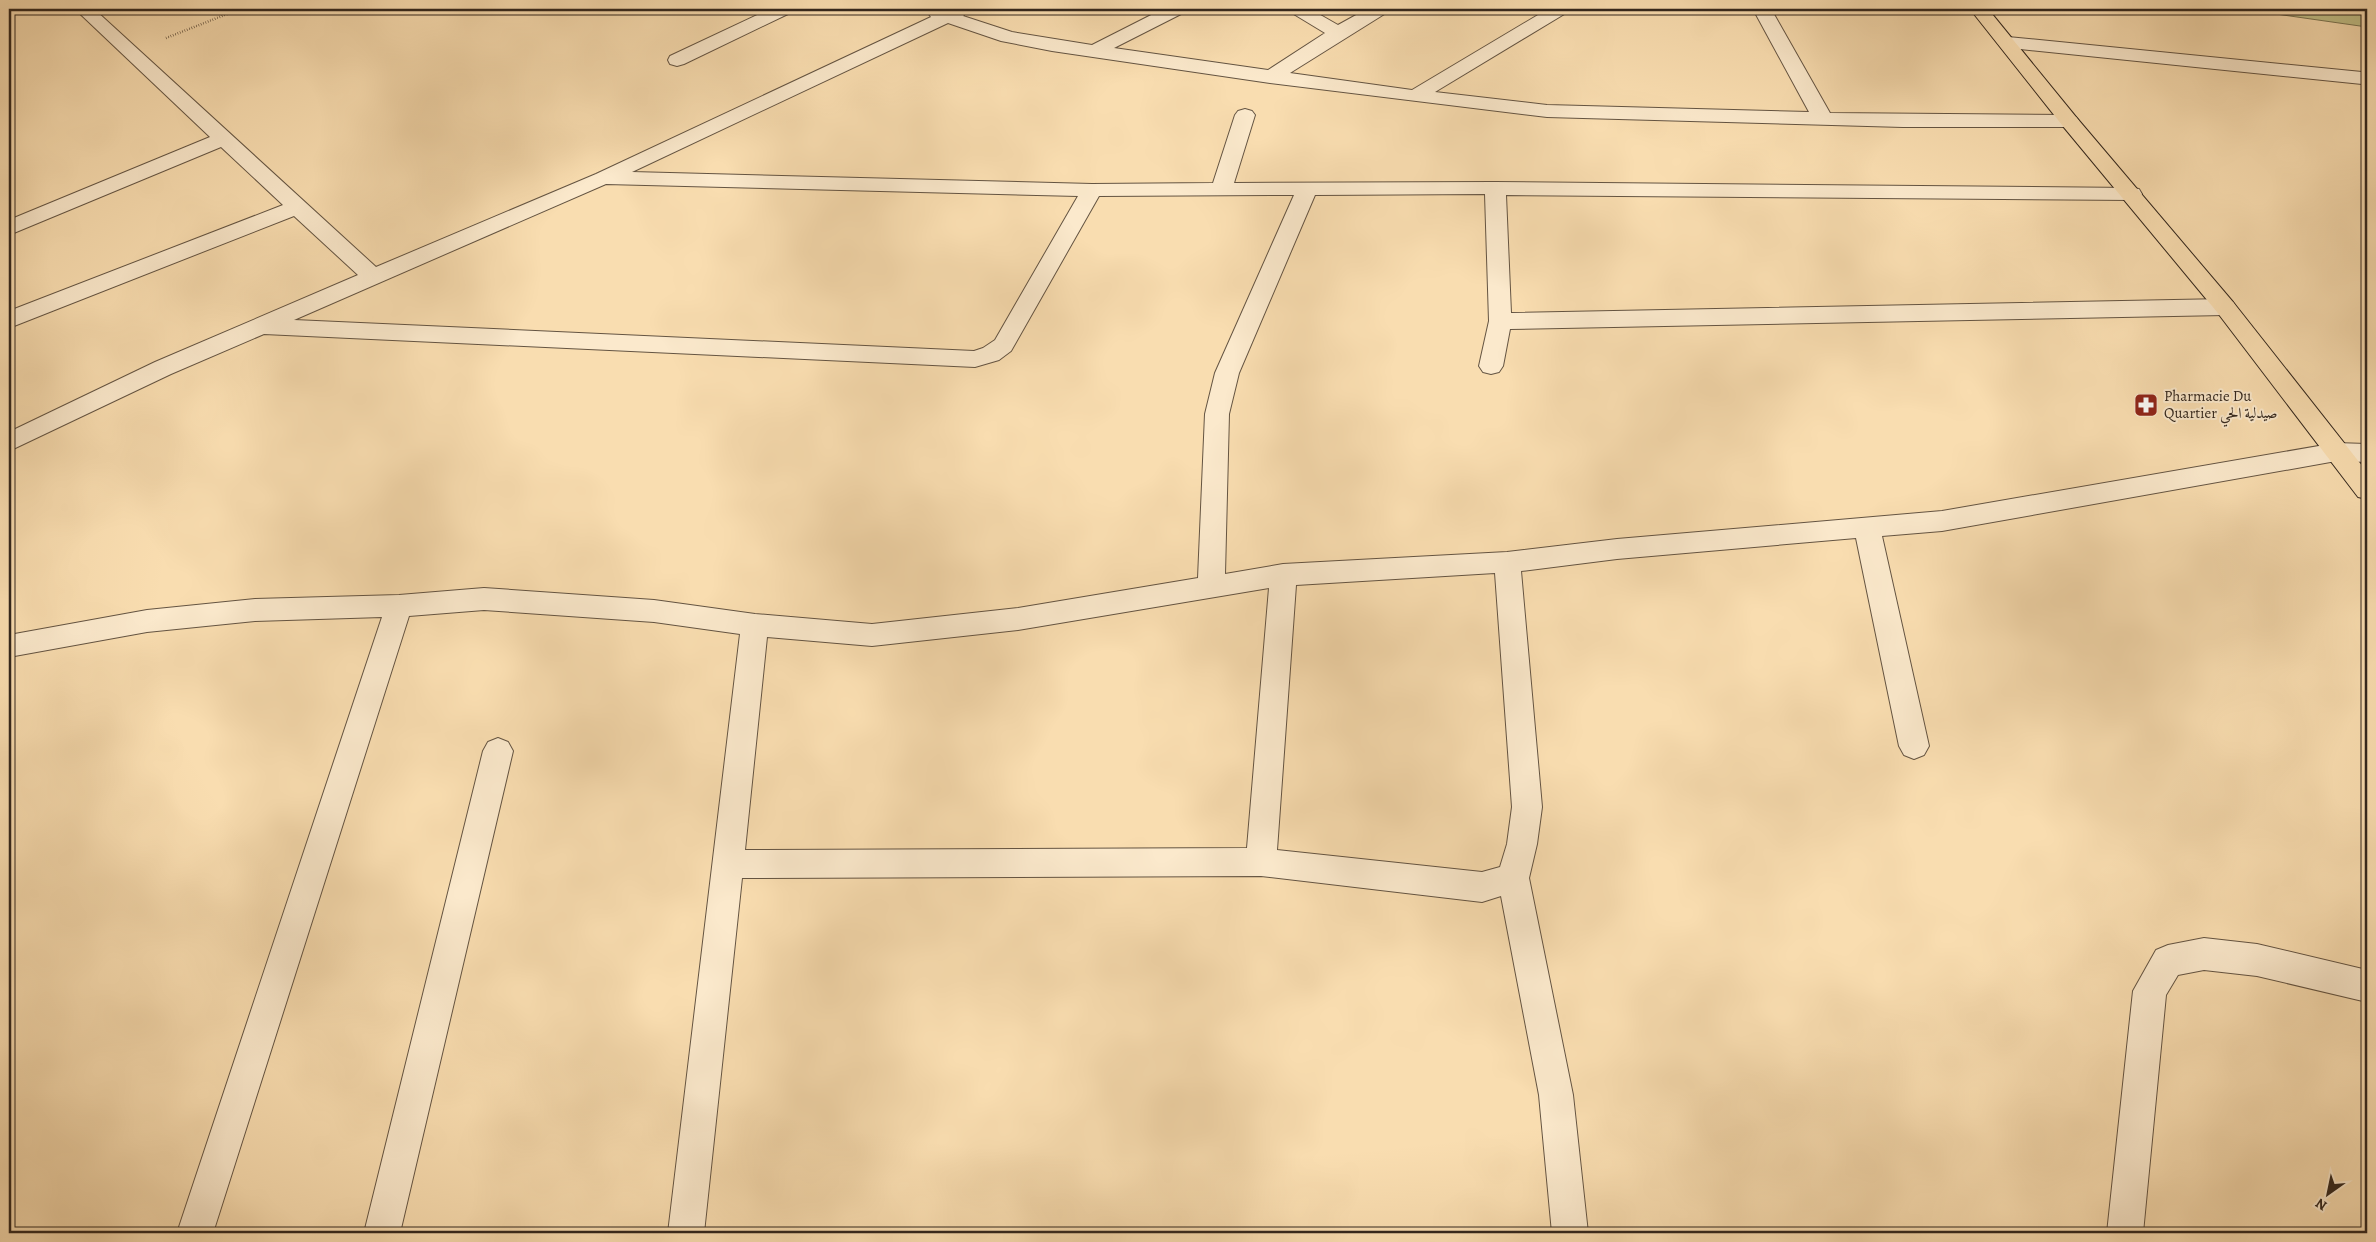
<svg xmlns="http://www.w3.org/2000/svg" width="2376" height="1242" viewBox="0 0 2376 1242" font-family="Alegreya,Amiri,serif">
  <style>
    .green { fill: #c1c088; stroke: #7a7452 }
    .lines { fill: none; stroke-linecap: round; stroke-linejoin: round }
    .minor-casing { stroke: #645442; stroke-width: 2 }
    .major-casing { stroke: #33271d; stroke-width: 2 }
    .path { stroke: #33271d; stroke-width: 2.5; stroke-dasharray: 0.5 2; stroke-linecap: butt }
    .minor { fill: #fbe9cc; fill-rule: evenodd }
    .major { fill: #f9ddb0; fill-rule: evenodd }
    .labels { text-anchor: middle; stroke-width: 4; stroke-linejoin: round; paint-order: stroke }
    .poi-label { font-size: 15px; fill: #33271d; stroke: #fbe9cc; text-anchor: start }
  </style>
  <rect width="100%" height="100%" fill="#f9ddb0"/>
  <filter id="stains"><feTurbulence type="fractalNoise" baseFrequency=".004" numOctaves="4"/><feColorMatrix values="0 0 0 0 .2 0 0 0 0 .09 0 0 0 0 .02 0 0 0 .5 -.17"/></filter>
  <radialGradient id="worn" r=".72"><stop offset=".6" stop-color="#630" stop-opacity="0"/><stop offset="1" stop-color="#630" stop-opacity=".3"/></radialGradient>
  <!-- green -->
  <path class="green" d="M2241 9H2367V27Z"/>
  <g class="lines">
    <!-- minor casing -->
    <g class="minor-casing">
      <path id="minor" d="M75 9H94L376 267 596 174 931 17 928 13 932 9H971L963 16 1012 32 1092 45 1163 9H1186L1183 13 1114 48 1268 70 1325 33 1292 13 1289 9H1310L1338 25 1367 9H1389L1386 13 1290 73 1412 90 1548 9H1569L1566 13 1435 92 1547 105 1809 112 1753 9H1771L1830 113 2069 115 2076 117 2079 121 2076 125 2069 127H1903L1547 117 1270 83 1052 51 1001 41 948 23 632 172 1092 184 1213 183 1235 115 1238 111 1245 109 1252 111 1255 115 1234 183 1495 182 2132 188 2139 189 2142 194 2139 199 2132 200 1506 195 1511 313 2225 299 2233 302 2236 307 2233 312 2225 315 1510 329 1503 366 1499 372 1491 374 1483 372 1479 366 1489 321 1485 194 1315 195 1239 373 1229 414 1225 574 1283 564 1507 552 1617 539 1942 511 2336 443 2367 444V462L2336 461 1942 531 1882 536 1929 746 1924 755 1914 759 1904 755 1899 746 1856 538 1617 559 1521 571 1542 807 1537 844 1529 878 1573 1095 1588 1233H1552L1539 1095 1501 896 1482 902 1261 876 742 878 704 1233H668L740 634 654 622 484 610 409 616 213 1233H177L382 617 255 621 147 632 9 657V635L147 610 255 599 399 595 484 588 654 600 755 614 872 624 1018 608 1198 578 1205 414 1215 373 1294 195 1099 196 1011 351 999 360 975 367 264 334 171 374 9 451V432L155 362 358 275 294 216 9 328V311L283 205 221 147 9 235V220L210 137ZM606 184 1078 196 995 340 983 348 974 351 294 320ZM1495 573 1512 807 1507 844 1500 867 1482 872 1277 850 1296 585ZM1269 588 1247 848 745 850 767 637 872 646 1018 630Z
        M770 9H793L790 13 684 64 677 66 670 64 668 60 670 56Z
        M2008 37 2362 72 2367 74V82L2362 84 2001 47 1999 43 2001 39Z
        M498 738 508 742 513 751 400 1233H364L483 751 488 742Z
        M2204 938 2257 944 2367 970V1002L2257 976 2204 970 2178 975 2166 995 2143 1233H2107L2133 991 2156 950 2168 945Z"/>
    </g>
    <!-- major casing -->
    <g class="major-casing">
      <path id="major" d="M1970 9H1988L2076 117 2233 302 2367 472V499L2358 497 2217 312 2062 125Z"/>
    </g>
    <!-- path -->
    <path class="path" d="M166 38 240 9"/>
    <!-- minor -->
    <use href="#minor" class="minor"/>
    <!-- major -->
    <use href="#major" class="major"/>
  </g>
  <!-- icons -->
  <defs>
    <g id="pharmacy-square" transform="scale(1.25)"><rect x="-9" y="-9" width="18" height="18" rx="4" fill="#8f2418" stroke="#fbe9cc"/><path d="M-2-6h4v4h4v4h-4v4h-4v-4h-4v-4h4Z" fill="#fff"/></g>
  </defs>
  <g fill-rule="evenodd">
    <use href="#pharmacy-square" x="2146" y="405"/>
  </g>
  <g class="labels">
    <!-- poi labels -->
    <g class="poi-label">
      <text x="2164" y="401">Pharmacie Du<tspan x="2164" dy="17">Quartier صيدلية الحي</tspan></text>
    </g>
  </g>
  <!-- margin -->
  <rect width="2376" height="1242" fill="none" stroke="#f9ddb0" stroke-width="30"/>
  <rect x="10" y="10" width="2356" height="1222" fill="none" stroke="#33271d" stroke-width="2.5"/>
  <rect x="15" y="15" width="2346" height="1212" fill="none" stroke="#33271d"/>
  <!-- north arrow -->
  <g transform="translate(2328 1194) rotate(213)" stroke="#fbe9cc" stroke-width="4" paint-order="stroke">
  <path d="M0-4L9 19L0 12L-9 19Z" fill="#33271d"/>
  <text y="-8" font-size="14" font-weight="bold" text-anchor="middle" fill="#33271d">N</text>
  </g>
  <rect width="100%" height="100%" filter="url(#stains)"/>
  <rect width="100%" height="100%" fill="url(#worn)"/>
</svg>
